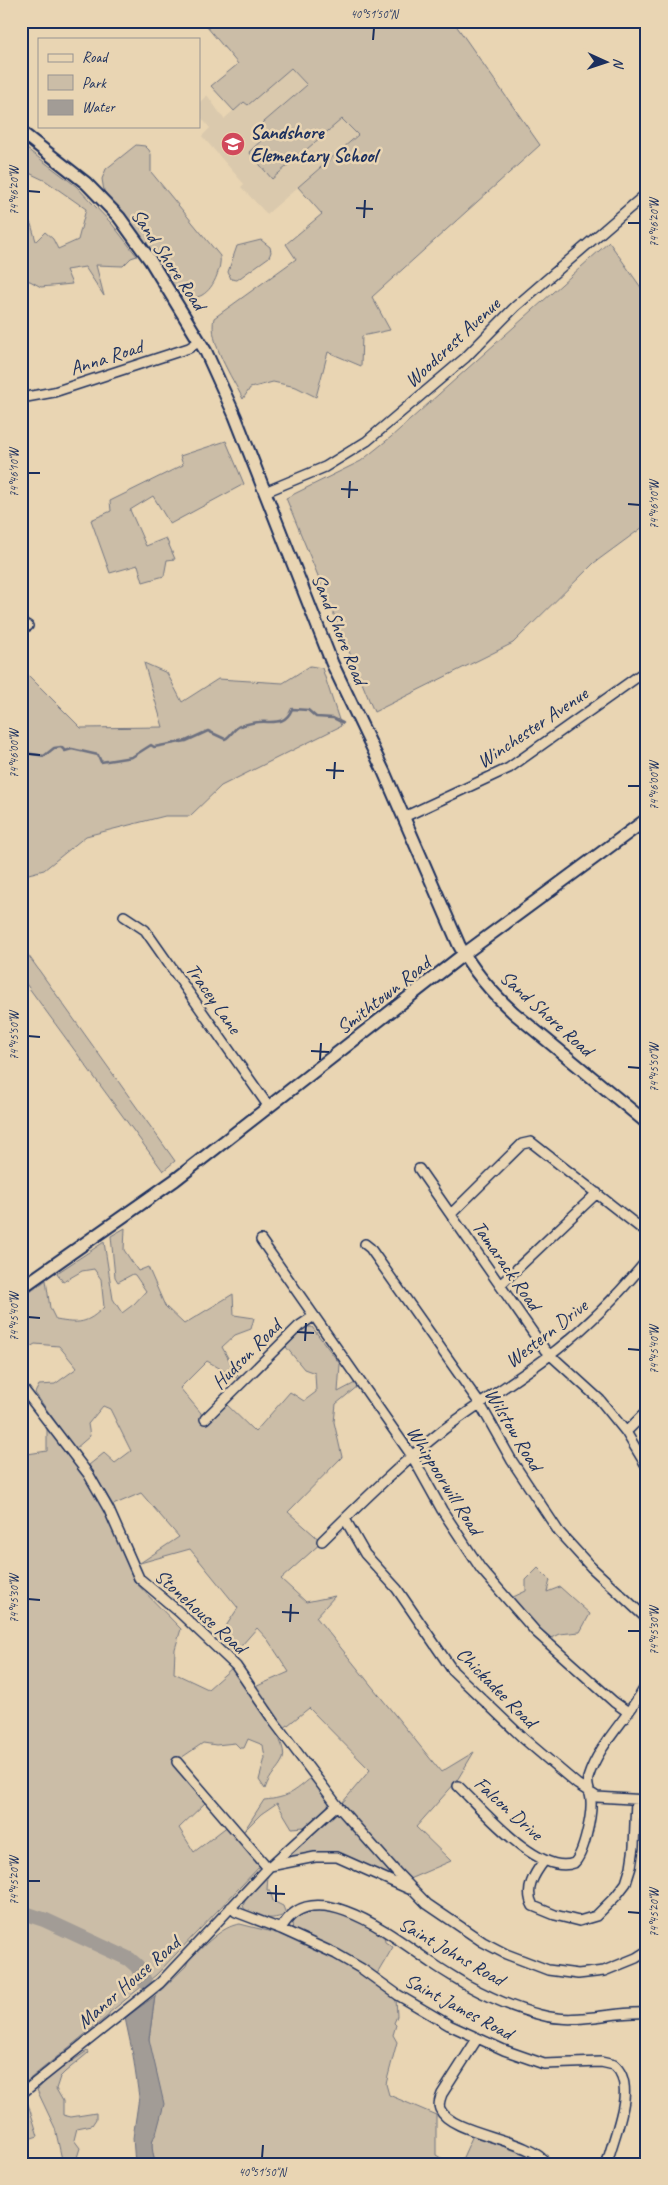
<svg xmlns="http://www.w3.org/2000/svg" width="668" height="2185" viewBox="0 0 668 2185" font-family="Caveat,sans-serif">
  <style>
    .built { fill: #dac9ad }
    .green { fill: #cbbda7; stroke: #737682 }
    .water { fill: #a29c96; stroke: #6c7080 }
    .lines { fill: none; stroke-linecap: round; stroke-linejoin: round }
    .stream { stroke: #6c7080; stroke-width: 2.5 }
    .river { stroke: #a29c96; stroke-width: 15 }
    .street-casing { stroke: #1b2f5e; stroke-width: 12 }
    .secondary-casing { stroke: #1b2f5e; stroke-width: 15 }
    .street { stroke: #e9d5b3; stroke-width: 9 }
    .secondary { stroke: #e9d5b3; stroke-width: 11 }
    .ticks { fill: none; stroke: #1b2f5e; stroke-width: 2 }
    .labels { text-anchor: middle; stroke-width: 5; stroke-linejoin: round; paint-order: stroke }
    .poi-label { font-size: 20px; font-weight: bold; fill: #1b2f5e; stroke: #e9d5b3; text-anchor: start }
    .street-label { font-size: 20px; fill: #1b2f5e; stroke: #e9d5b3 }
    .neatline { fill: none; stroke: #1b2f5e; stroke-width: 2 }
    .ticks-label { font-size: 12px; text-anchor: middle; fill: #1b2f5e }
  </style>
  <rect width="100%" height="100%" fill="#e9d5b3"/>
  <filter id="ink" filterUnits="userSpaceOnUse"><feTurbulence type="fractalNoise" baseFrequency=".02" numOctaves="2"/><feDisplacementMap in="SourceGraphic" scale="10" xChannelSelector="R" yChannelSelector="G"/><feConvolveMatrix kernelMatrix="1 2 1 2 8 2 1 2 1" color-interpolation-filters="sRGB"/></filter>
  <g filter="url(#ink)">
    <!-- built -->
    <path class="built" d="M291 67 307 85 258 128 265 137 342 118 358 135 267 214 241 187 244 184 202 136 210 128 199 115V103L207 95 224 119 244 101 248 105Z"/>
    <!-- green -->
    <path class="green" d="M213 21H453L540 145 372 297 390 330 362 336 361 366 328 352 316 397 296 387 273 382 250 388 243 399C232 377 208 342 214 318L296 259 286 244 322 214 298 187 358 135 342 119 272 179 249 152 265 137 257 128 307 85 291 68 248 105 244 102 234 111 211 86 238 64 207 27Z
      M136 145 145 146 149 150 151 154V172L220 256C221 263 219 269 217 275 210 294 197 303 178 295L146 244 104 191 102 179 106 169Z
      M27 149 76 186 112 224 137 256 131 258 123 266 96 265 104 296 85 267 66 270 72 284 41 287 30 281 21 280V208L31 224 36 241 45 232 53 239 58 249 78 240 86 209 46 181 29 173 21 162V150Z
      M261 240 270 247 271 252 269 257 237 280 231 279 228 272 237 246Z
      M609 242 647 296V524L594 563 513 643 374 712 286 498 361 461 391 437Z
      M226 441 244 484 170 524 153 496 130 510 146 546 166 538 175 559 167 560 164 576 143 582 138 565 110 573 91 520 111 511 110 501 183 465 180 456Z
      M144 663 167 673 182 702 218 679 283 683 310 666 322 668 341 726 221 786 190 816H165L86 836 44 870 21 876V668L81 728 163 727Z
      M21 945 175 1161 163 1171 21 977Z
      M125 1228 124 1250 138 1271 148 1267 165 1306 184 1324 233 1294 234 1315 254 1318 251 1329 235 1335 222 1347 240 1380 207 1361 180 1388 201 1413 202 1418 224 1402 255 1432 290 1392 304 1401 316 1392 315 1373 304 1369 286 1347 305 1327H312L340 1364 338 1392 355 1383 358 1386 336 1404 334 1422 342 1457 288 1512 322 1542 281 1579 306 1602 335 1596 316 1617 441 1772 474 1752 456 1782 416 1827 451 1861 407 1880 342 1803 370 1770 309 1708 283 1729 255 1687 289 1672 268 1640 257 1628 234 1654 218 1638 238 1608 190 1549 140 1563 179 1537 141 1493 113 1505 89 1465 104 1453 115 1463 131 1451 110 1409 103 1406 88 1424 90 1436 75 1449 35 1393 39 1385 55 1384 77 1368 59 1346 35 1344 21 1352V1299L46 1280 50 1308 56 1320C79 1324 87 1324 104 1307L101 1279 94 1269 82 1271 63 1282 57 1273 104 1242 113 1299 122 1313 134 1304 146 1291 135 1275 133 1274 118 1282 115 1277 111 1236Z
      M47 1427 89 1480 112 1525 134 1581 181 1629 175 1649 174 1673 208 1689 232 1668C244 1682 290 1742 283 1759 278 1770 270 1774 265 1789L259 1780 265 1758 263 1745 248 1739 244 1748H240L235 1743 216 1745 203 1743 175 1762 206 1802 179 1828 194 1852 229 1825 262 1864 156 1975 109 2013V2015L21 2086V1455L47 1451Z
      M538 1568 550 1580 547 1592 560 1587 590 1614 580 1632 559 1634 549 1639 511 1598 526 1591V1580Z
      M312 1777 329 1803 327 1807 304 1827 292 1828 277 1803 261 1814 244 1831 264 1800C288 1798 294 1792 312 1777Z
      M337 1809 402 1884 349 1858 292 1857 289 1855Z
      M268 1875 267 1890H270L273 1901 283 1906 286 1914C275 1921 249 1920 243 1906L247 1895Z
      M324 1908 363 1923 384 1936 385 1942 393 1947 377 1974 293 1931 292 1923 297 1916Z
      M240 1924 288 1936 346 1963 396 1998 397 2016 394 2023 396 2025 393 2035 397 2042 386 2084 389 2095 436 2115V2155L451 2164H156L152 2151 149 2039 155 1996 186 1966 189 1959C204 1947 221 1926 240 1924Z
      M87 2051 88 2053 65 2072 60 2077 56 2089 63 2101V2115L71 2117 96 2113V2119L92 2125 77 2128 74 2140 80 2148 75 2164H63L55 2128 37 2090 52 2075Z
      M25 2104H28L38 2136 22 2141V2137L28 2124 24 2106Z
      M473 2135 537 2159 541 2164H460Z"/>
    <!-- water -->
    <path class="water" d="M155 1996 149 2039 164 2104 156 2134C149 2142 153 2154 156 2164H135L133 2138 139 2097 133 2055 125 2018Z"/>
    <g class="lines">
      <!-- stream -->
      <path class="stream" d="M21 752 44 756 54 748 61 747 65 751 72 749 98 755 101 762 132 757 151 745 154 747 186 741 208 731 225 739C231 736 234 728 240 726 244 725 254 722 259 722 273 721 285 726 292 709L308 710 316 717 333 718 343 723"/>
      <!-- river -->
      <path class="river" d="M21 1912 45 1920 129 1959 137 1966 145 1982"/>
      <!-- street casing -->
      <g class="street-casing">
        <path id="street" d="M21 398 54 392 189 348 200 341
          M265 492 325 467 367 441 465 358 515 307 647 193
          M21 622 28 626
          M404 817 509 768 647 670
          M124 916 145 930 269 1107
          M419 1169 545 1350 600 1400 626 1432 647 1467
          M451 1214 522 1144 531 1142 647 1233
          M261 1240 412 1456 442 1510 481 1569 536 1632 614 1702 628 1712
          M365 1244 370 1248 480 1404 512 1461 559 1532 591 1567 647 1619
          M500 1285 597 1193
          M21 1386 89 1475 109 1510 139 1578 179 1612 236 1666 275 1723 337 1805 398 1874 427 1904 483 1942 506 1954 548 1970 578 1974 604 1971 636 1958 647 1951
          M205 1419 299 1326 314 1316
          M626 1432 647 1411
          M345 1519 365 1554 397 1589 453 1671 524 1739 577 1784 597 1797 647 1800
          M322 1541C361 1503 400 1464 443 1430 480 1402 521 1378 558 1349 591 1323 620 1293 647 1260
          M177 1762 268 1868
          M458 1786C481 1808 539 1877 574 1863 584 1854 592 1815 591 1801 591 1793 586 1786 588 1778 599 1742 631 1716 647 1683
          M544 1861C534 1874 524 1890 533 1906L555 1915 579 1921 596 1916 616 1896 626 1883 631 1867 634 1847 636 1800
          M270 1866 315 1857H337L409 1889
          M231 1907 236 1912 281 1929 336 1954 362 1969 398 1995 449 2025 504 2050 544 2064 601 2062 614 2065C639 2086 612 2138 607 2164
          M281 1929C312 1869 399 1941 432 1963 443 1971 456 1978 467 1985 489 1997 517 2009 541 2015 577 2025 611 2011 647 2013
          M477 2039 442 2094C440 2099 438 2104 440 2109 451 2135 530 2138 547 2164
          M21 2094 160 1983 270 1866 337 1805"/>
      </g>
      <!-- secondary casing -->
      <g class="secondary-casing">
        <path id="secondary" d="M21 132 86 183 119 217 150 260 206 352 235 416 332 663 384 772 459 945C473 971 492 993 514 1013L647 1123
          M21 1288 175 1180 464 954 647 819"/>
      </g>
      <!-- street -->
      <use href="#street" class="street"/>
      <!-- secondary -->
      <use href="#secondary" class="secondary"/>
    </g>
  </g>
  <!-- ticks -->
  <path class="ticks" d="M373 40 374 28M28 191 40 192M356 208 373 209M364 218 365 200M628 223H640M28 473H40M341 489 358 490M349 498 350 481M628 504 640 505M28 754 40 755M326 770 344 771M334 779 335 762M628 786H640M28 1036 40 1037M311 1051 329 1052M320 1060 321 1043M628 1067 640 1068M28 1317 40 1318M297 1332 314 1333M305 1341 306 1323M628 1349 640 1350M28 1599 40 1600M282 1612 299 1613M290 1622 291 1604M628 1631H640M28 1881H40M267 1893 285 1894M276 1902V1885M628 1912 640 1913M262 2158 263 2145"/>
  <!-- icons -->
  <defs>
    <g id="school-disc" transform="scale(1.25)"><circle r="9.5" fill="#d1495b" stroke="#e9d5b3"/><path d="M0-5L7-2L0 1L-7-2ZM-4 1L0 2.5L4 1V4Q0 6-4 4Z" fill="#fff"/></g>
  </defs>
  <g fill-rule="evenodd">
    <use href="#school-disc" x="233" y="144"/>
  </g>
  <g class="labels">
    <!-- poi labels -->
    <g class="poi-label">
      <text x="250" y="139">Sandshore<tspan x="250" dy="23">Elementary School</tspan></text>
    </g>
    <!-- street labels -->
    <g class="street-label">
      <text transform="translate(169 259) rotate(56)" y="7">Sand Shore Road</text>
      <text transform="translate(452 342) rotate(-43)" y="7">Woodcrest Avenue</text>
      <text transform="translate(106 357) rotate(-18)" y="7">Anna Road</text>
      <text transform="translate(340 629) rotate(68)" y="7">Sand Shore Road</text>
      <text transform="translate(532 727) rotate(-34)" y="7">Winchester Avenue</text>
      <text transform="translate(383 995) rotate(-38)" y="7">Smithtown Road</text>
      <text transform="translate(214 998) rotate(55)" y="7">Tracey Lane</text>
      <text transform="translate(547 1013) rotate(42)" y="7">Sand Shore Road</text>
      <text transform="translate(507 1265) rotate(55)" y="7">Tamarack Road</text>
      <text transform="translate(546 1333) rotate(-38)" y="7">Western Drive</text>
      <text transform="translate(246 1354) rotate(-45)" y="7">Hudson Road</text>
      <text transform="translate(514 1429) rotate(59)" y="7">Wilstow Road</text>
      <text transform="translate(445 1480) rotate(58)" y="7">Whippoorwill Road</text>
      <text transform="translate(201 1611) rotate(42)" y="7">Stonehouse Road</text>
      <text transform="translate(497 1687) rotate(45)" y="7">Chickadee Road</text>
      <text transform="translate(509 1808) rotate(42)" y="7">Falcon Drive</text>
      <text transform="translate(452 1951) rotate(30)" y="7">Saint Johns Road</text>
      <text transform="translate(128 1982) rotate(-41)" y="7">Manor House Road</text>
      <text transform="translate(459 2006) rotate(28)" y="7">Saint James Road</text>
    </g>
  </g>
  <!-- margin -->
  <rect width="668" height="2185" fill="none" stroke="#e9d5b3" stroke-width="55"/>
  <!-- legend -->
  <rect x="38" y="38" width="162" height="90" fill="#e9d5b3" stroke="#979391"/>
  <rect x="48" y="54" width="25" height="8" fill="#e9d5b3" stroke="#979391"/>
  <text x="82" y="62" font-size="15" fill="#1b2f5e">Road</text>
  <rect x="48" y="75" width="25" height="15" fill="#cbbda7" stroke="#979391"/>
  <text x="82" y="88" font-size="15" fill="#1b2f5e">Park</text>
  <rect x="48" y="100" width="25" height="15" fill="#a29c96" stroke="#979391"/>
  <text x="82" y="112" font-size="15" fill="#1b2f5e">Water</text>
  <!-- north arrow -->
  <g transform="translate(606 62) rotate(93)" stroke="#e9d5b3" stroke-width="4" paint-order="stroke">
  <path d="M0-4L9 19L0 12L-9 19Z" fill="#1b2f5e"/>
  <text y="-8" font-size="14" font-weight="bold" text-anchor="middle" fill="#1b2f5e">N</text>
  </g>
  <rect x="28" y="28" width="612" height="2130" class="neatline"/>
  <g class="ticks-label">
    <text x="374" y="18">40°51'50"N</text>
    <text transform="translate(14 191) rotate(-90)" y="4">74°46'20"W</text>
    <text transform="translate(654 223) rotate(-90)" y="4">74°46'20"W</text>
    <text transform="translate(14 473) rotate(-90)" y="4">74°46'10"W</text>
    <text transform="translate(654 505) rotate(-90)" y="4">74°46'10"W</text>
    <text transform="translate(14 754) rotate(-90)" y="4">74°46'00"W</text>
    <text transform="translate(654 786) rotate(-90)" y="4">74°46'00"W</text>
    <text transform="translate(14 1036) rotate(-90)" y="4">74°45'50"W</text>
    <text transform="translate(654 1068) rotate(-90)" y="4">74°45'50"W</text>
    <text transform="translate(14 1317) rotate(-90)" y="4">74°45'40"W</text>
    <text transform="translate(654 1350) rotate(-90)" y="4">74°45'40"W</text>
    <text transform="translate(14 1599) rotate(-90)" y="4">74°45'30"W</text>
    <text transform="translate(654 1631) rotate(-90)" y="4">74°45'30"W</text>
    <text transform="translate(14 1881) rotate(-90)" y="4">74°45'20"W</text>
    <text transform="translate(654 1913) rotate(-90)" y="4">74°45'20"W</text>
    <text x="262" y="2176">40°51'50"N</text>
  </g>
</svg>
